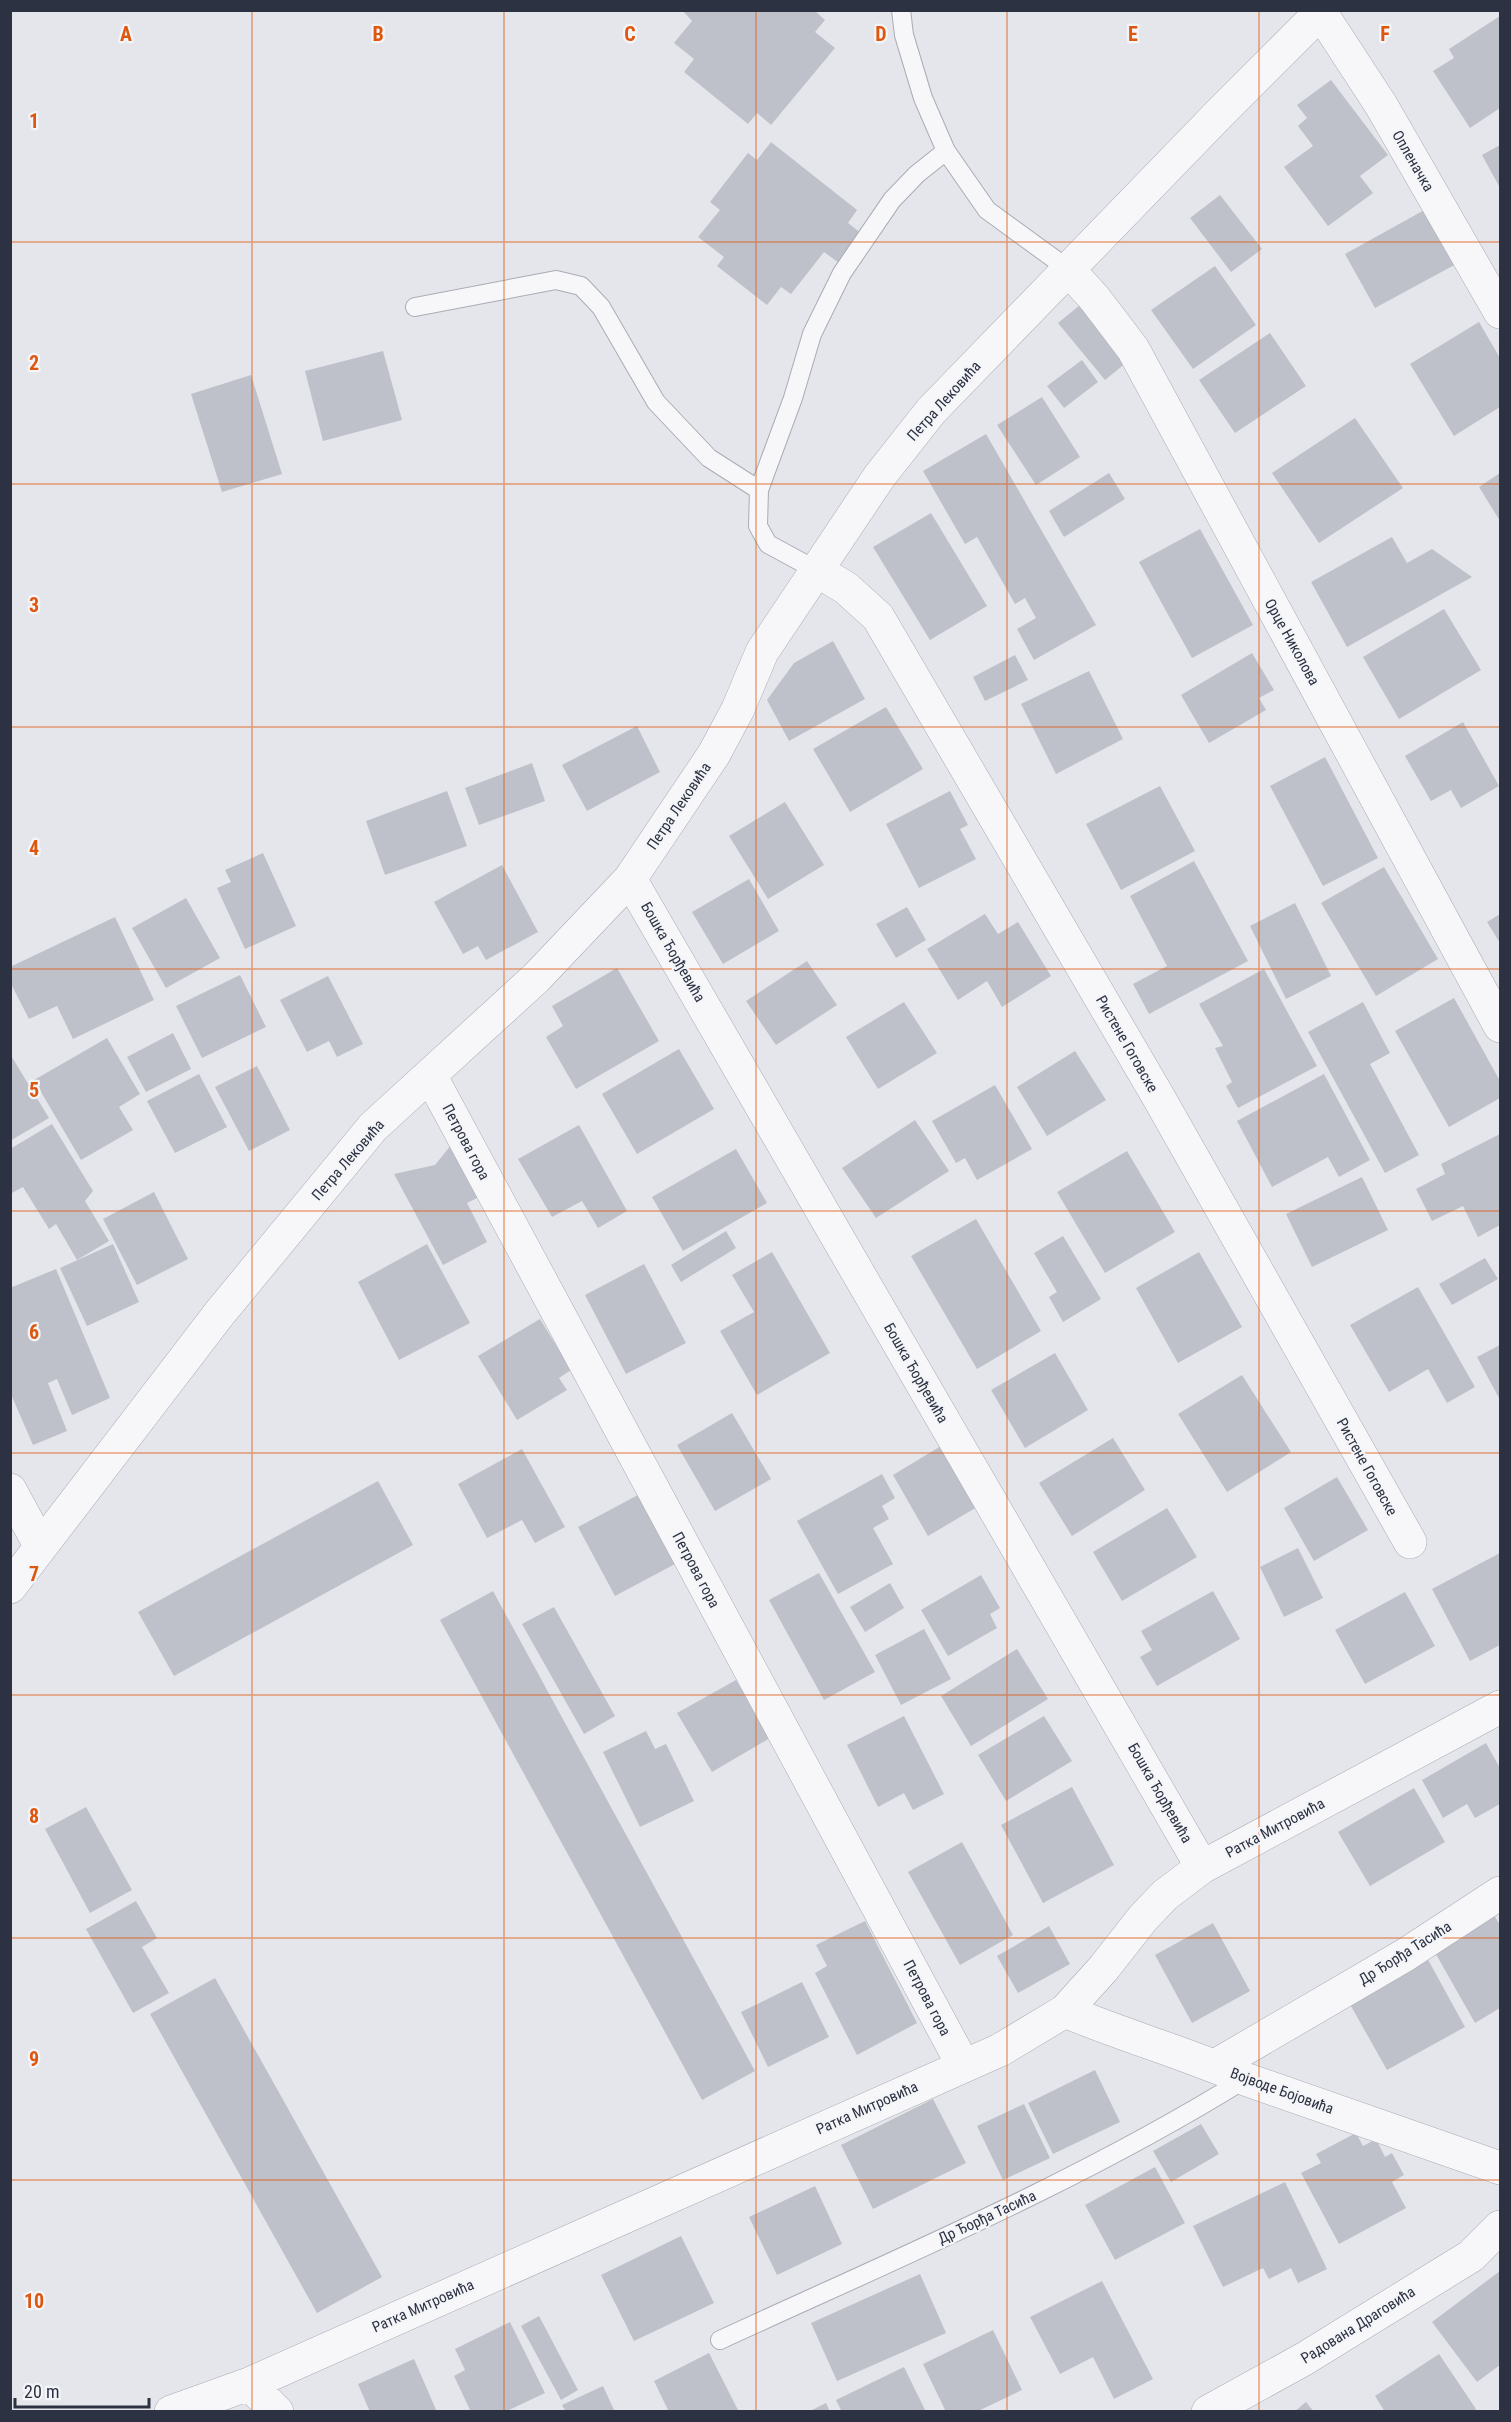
<svg xmlns="http://www.w3.org/2000/svg" width="1511" height="2422" viewBox="0 0 1511 2422" font-family="'Roboto Condensed',sans-serif">
  <style>
    .building { fill: #bfc1ca }
    .lines { fill: none; stroke-linecap: round; stroke-linejoin: round }
    .service-casing { stroke: #a9acb5; stroke-width: 20 }
    .minor-casing { stroke: #a9acb5; stroke-width: 34 }
    .service { stroke: #f7f7f9; stroke-width: 18 }
    .minor { stroke: #f7f7f9; stroke-width: 33 }
    .grid { fill: none; stroke: #df570f; stroke-width: 1.5; stroke-opacity: 0.55 }
    .labels { text-anchor: middle; stroke-width: 4.5; stroke-linejoin: round; paint-order: stroke }
    .street-label { font-size: 15px; fill: #2d3242; stroke: #f4f5f8 }
    .grid-label { font-size: 20px; text-anchor: middle; font-weight: bold; fill: #df570f; stroke: #f4f5f8; stroke-width: 4.5; stroke-linejoin: round; paint-order: stroke }
  </style>
  <rect width="100%" height="100%" fill="#e4e6eb"/>
  <!-- building -->
  <path class="building" d="M682 10H814L825 20 815 32 835 48 771 125 757 113 748 124 684 72 694 59 674 43 692 21Z
    M1500 16V108L1470 128 1433 71 1454 58 1449 49Z
    M1331 80 1388 155 1360 176 1373 193 1328 226 1284 167 1313 146 1298 126 1307 118 1297 105Z
    M771 142 857 210 848 223 862 234 839 263 824 252 791 294 781 287 767 305 717 266 724 257 698 237 720 210 710 202 748 153 757 160Z
    M1500 145V188L1482 155Z
    M1220 195 1262 249 1231 272 1190 218Z
    M1428 208 1458 263 1375 308 1345 254Z
    M1215 266 1256 325 1193 369 1151 310Z
    M1080 305 1127 362 1105 380 1058 323Z
    M1479 322 1500 358V407L1454 436 1410 364Z
    M1270 333 1306 386 1235 433 1199 380Z
    M383 351 402 420 323 441 305 371Z
    M1082 360 1098 382 1064 408 1047 386Z
    M251 375 282 474 222 492 191 394Z
    M1042 397 1080 457 1036 485 997 425Z
    M1355 418 1403 488 1319 543 1272 473Z
    M986 434 1096 625 1034 660 1017 629 1036 618 1025 598 1015 604 977 537 965 544 923 471Z
    M1109 473 1125 499 1064 537 1049 511Z
    M1500 473V521L1479 487Z
    M931 513 987 606 930 640 873 547Z
    M1200 529 1253 625 1192 658 1139 562Z
    M1392 537 1407 563 1432 549 1472 577 1347 647 1311 582Z
    M1444 609 1481 670 1399 719 1363 657Z
    M833 641 865 699 789 741 767 700 794 663Z
    M1252 653 1274 690 1259 698 1266 710 1209 743 1181 695Z
    M1015 655 1028 680 985 701 973 677Z
    M1089 671 1123 739 1056 774 1021 704Z
    M886 707 923 769 850 812 813 749Z
    M1463 722 1499 786 1461 808 1451 790 1431 801 1405 756Z
    M637 726 660 772 587 811 562 765Z
    M1325 757 1378 858 1323 886 1270 786Z
    M532 763 545 801 479 825 465 788Z
    M1160 786 1195 851 1121 890 1086 824Z
    M447 791 467 846 385 875 366 821Z
    M950 791 968 825 960 829 976 859 919 888 886 824Z
    M785 802 824 865 768 899 729 836Z
    M263 853 296 926 245 949 217 888 231 882 225 870Z
    M1194 861 1248 961 1149 1014 1133 984 1167 966 1130 896Z
    M502 865 538 932 486 960 478 946 463 954 434 902Z
    M1384 867 1438 959 1376 996 1321 903Z
    M749 879 779 931 723 964 692 912Z
    M186 898 220 958 166 988 132 928Z
    M1295 903 1331 976 1286 999 1250 926Z
    M907 907 926 940 896 958 876 924Z
    M985 914 998 934 1018 922 1051 976 1002 1007 987 981 958 1000 927 949Z
    M1500 914V943L1487 922Z
    M115 917 154 1000 73 1039 57 1006 29 1019 10 982V967Z
    M807 961 837 1005 776 1045 746 1001Z
    M617 968 659 1041 576 1089 546 1037 563 1026 552 1006Z
    M1264 969 1317 1066 1238 1108 1226 1086 1232 1082 1215 1048 1223 1046 1199 1004Z
    M240 975 266 1027 202 1058 176 1006Z
    M328 976 363 1044 337 1057 329 1041 307 1052 280 1000Z
    M1454 998 1500 1081V1098L1449 1127 1395 1031Z
    M904 1002 937 1053 878 1089 846 1037Z
    M1363 1002 1390 1053 1370 1064 1419 1155 1385 1173 1308 1032Z
    M173 1033 191 1069 146 1092 127 1057Z
    M107 1038 140 1094 119 1107 133 1130 81 1160 34 1080Z
    M679 1049 714 1109 637 1154 602 1094Z
    M1075 1051 1106 1100 1047 1136 1017 1087Z
    M10 1054 49 1118 10 1141Z
    M257 1066 290 1130 249 1151 215 1087Z
    M199 1074 227 1127 175 1153 147 1101Z
    M1324 1074 1370 1160 1339 1177 1328 1157 1272 1187 1237 1121Z
    M995 1085 1032 1149 977 1180 965 1158 956 1163 932 1121Z
    M915 1120 949 1171 876 1218 842 1168Z
    M52 1124 93 1191 85 1201 109 1241 77 1260 56 1224 49 1229 23 1187 10 1194V1149Z
    M579 1125 627 1211 598 1228 582 1201 552 1217 518 1159Z
    M1500 1134V1225L1478 1237 1463 1206 1432 1221 1416 1189 1445 1174 1441 1164Z
    M452 1144 479 1197 467 1203 487 1242 443 1265 394 1174 435 1165Z
    M736 1149 767 1203 683 1251 652 1197Z
    M1127 1151 1175 1232 1105 1273 1057 1192Z
    M1362 1177 1388 1230 1312 1267 1286 1214Z
    M154 1192 188 1259 137 1285 103 1219Z
    M976 1219 1041 1331 977 1369 911 1256Z
    M726 1231 736 1248 681 1282 671 1265Z
    M1063 1236 1101 1299 1063 1322 1049 1297 1057 1292 1034 1253Z
    M113 1244 139 1302 87 1326 60 1268Z
    M427 1244 470 1323 399 1360 358 1282Z
    M772 1252 830 1353 757 1395 720 1331 754 1312 732 1275Z
    M1199 1252 1242 1327 1178 1363 1136 1288Z
    M1485 1258 1498 1279 1452 1305 1439 1284Z
    M644 1264 686 1343 626 1374 585 1295Z
    M56 1269 110 1398 72 1415 57 1379 48 1383 67 1431 33 1445 10 1392V1288Z
    M1418 1287 1475 1387 1447 1403 1428 1369 1389 1392 1350 1325Z
    M540 1319 571 1370 559 1378 567 1390 517 1420 478 1356Z
    M1500 1345V1400L1477 1357Z
    M1055 1353 1088 1410 1025 1448 991 1390Z
    M1242 1375 1291 1452 1227 1492 1178 1414Z
    M732 1413 771 1479 715 1511 677 1445Z
    M1113 1438 1145 1490 1072 1536 1039 1483Z
    M941 1446 977 1507 928 1536 893 1475Z
    M522 1449 565 1527 535 1543 522 1520 487 1538 458 1484Z
    M882 1474 895 1498 882 1506 889 1519 873 1528 893 1564 838 1594 797 1521Z
    M1337 1477 1368 1530 1314 1561 1284 1508Z
    M378 1481 413 1545 174 1676 138 1612Z
    M638 1495 675 1564 615 1596 578 1527Z
    M1167 1508 1197 1557 1122 1601 1093 1552Z
    M1298 1548 1323 1598 1284 1617 1260 1567Z
    M1500 1553V1645L1470 1661 1432 1589Z
    M819 1573 875 1672 824 1700 769 1600Z
    M981 1575 1000 1608 990 1614 997 1628 948 1656 921 1610Z
    M890 1583 904 1608 865 1632 850 1607Z
    M493 1591 755 2071 702 2100 440 1620Z
    M1213 1591 1240 1639 1157 1686 1140 1657 1152 1650 1141 1631Z
    M1405 1592 1435 1646 1365 1684 1335 1630Z
    M554 1607 615 1716 584 1734 522 1624Z
    M924 1629 951 1679 901 1705 875 1655Z
    M1017 1649 1048 1699 971 1746 941 1696Z
    M736 1680 770 1738 712 1772 677 1713Z
    M904 1716 944 1794 913 1810 904 1793 878 1807 847 1745Z
    M1044 1716 1072 1761 1006 1801 978 1755Z
    M646 1731 655 1749 666 1744 694 1801 640 1827 603 1752Z
    M1486 1743 1500 1768V1804L1475 1818 1467 1804 1443 1818 1422 1780Z
    M1072 1787 1114 1865 1043 1903 1001 1825Z
    M1414 1788 1445 1842 1370 1886 1338 1832Z
    M86 1807 132 1890 90 1913 45 1829Z
    M962 1842 1013 1935 960 1965 908 1872Z
    M136 1901 157 1938 142 1947 169 1993 133 2013 86 1929Z
    M1494 1915 1500 1925V2008L1475 2023 1433 1949Z
    M865 1921 917 2023 857 2055 815 1973 827 1966 816 1945Z
    M1213 1923 1250 1991 1192 2023 1155 1955Z
    M1049 1926 1070 1964 1018 1993 997 1956Z
    M1426 1956 1465 2027 1387 2070 1347 1999Z
    M215 1978 382 2277 317 2313 150 2014Z
    M802 1982 829 2037 768 2067 741 2012Z
    M1095 2070 1120 2122 1053 2154 1028 2103Z
    M933 2099 966 2163 873 2209 841 2145Z
    M1024 2104 1050 2158 1003 2180 977 2126Z
    M1201 2124 1219 2154 1171 2182 1153 2151Z
    M1356 2133 1363 2146 1376 2139 1385 2157 1392 2153 1404 2175 1392 2182 1406 2208 1339 2244 1301 2173 1321 2163 1316 2154Z
    M1155 2167 1185 2223 1115 2260 1085 2205Z
    M1285 2182 1327 2269 1298 2283 1291 2268 1269 2279 1263 2268 1223 2287 1193 2226Z
    M815 2186 842 2244 777 2275 749 2217Z
    M681 2236 714 2303 634 2341 601 2275Z
    M1500 2271V2365L1477 2382 1432 2322Z
    M920 2274 946 2333 837 2381 811 2323Z
    M1102 2281 1153 2379 1114 2399 1093 2357 1060 2374 1030 2317Z
    M539 2316 578 2390 561 2400 521 2326Z
    M510 2322 545 2393 505 2412H471L454 2376 465 2370 455 2349Z
    M993 2330 1022 2390 976 2412H946L923 2364Z
    M709 2353 739 2412H669L654 2381Z
    M1439 2354 1476 2409 1472 2412H1385L1375 2396Z
    M414 2359 437 2412H370L358 2384Z
    M904 2367 926 2412H842L836 2400Z
    M603 2386 615 2412H566L562 2405Z
    M1306 2402 1314 2412H1294Z
    M826 2403 830 2412H808Z"/>
  <g class="lines">
    <!-- service casing -->
    <g class="service-casing">
      <path id="service" d="M901 10 904 35 923 98 946 151 987 210 1068 269
        M415 307 556 280 581 286 601 307 656 402 709 458 759 490
        M816 570 768 544 758 526 759 490 793 398 812 334 842 273 892 200 917 174 946 151
        M720 2340C898 2258 1079 2182 1245 2079"/>
    </g>
    <!-- minor casing -->
    <g class="minor-casing">
      <path id="minor" d="M1321 13 1381 105 1500 312
        M1068 269 1095 299 1133 349 1500 1026
        M816 570 846 588 878 617 1159 1098 1410 1542
        M630 879 1202 1867
        M430 1075 963 2065
        M10 1490 40 1545
        M10 1587 219 1314 373 1127 536 978 630 879 714 754 738 709 762 652 879 477 931 411 1218 115 1323 10
        M1065 2011C1124 2036 1186 2053 1245 2079L1500 2168
        M1215 2066 1405 1955 1500 1893
        M249 2384 277 2412
        M171 2412 249 2384 1000 2050 1065 2011 1103 1969 1143 1918 1165 1895 1202 1867 1500 1707
        M1208 2412 1304 2359 1471 2256 1500 2227"/>
    </g>
    <!-- service -->
    <use href="#service" class="service"/>
    <!-- minor -->
    <use href="#minor" class="minor"/>
  </g>
  <!-- grid -->
  <path class="grid" d="M252 10V2412M504 10V2412M756 10V2412M1007 10V2412M1259 10V2412M10 242H1500M10 484H1500M10 727H1500M10 969H1500M10 1211H1500M10 1453H1500M10 1695H1500M10 1938H1500M10 2180H1500"/>
  <g class="labels">
    <!-- street labels -->
    <g class="street-label">
      <text transform="translate(1413 161) rotate(60)" y="5">Опленачка</text>
      <text transform="translate(944 401) rotate(-48)" y="5">Петра Лековића</text>
      <text transform="translate(1292 642) rotate(61)" y="5">Орце Николова</text>
      <text transform="translate(679 806) rotate(-56)" y="5">Петра Лековића</text>
      <text transform="translate(673 952) rotate(60)" y="5">Бошка Ђорђевића</text>
      <text transform="translate(1127 1044) rotate(60)" y="5">Ристене Гоговске</text>
      <text transform="translate(466 1142) rotate(62)" y="5">Петрова гора</text>
      <text transform="translate(348 1160) rotate(-49)" y="5">Петра Лековића</text>
      <text transform="translate(916 1373) rotate(60)" y="5">Бошка Ђорђевића</text>
      <text transform="translate(1367 1467) rotate(61)" y="5">Ристене Гоговске</text>
      <text transform="translate(696 1570) rotate(62)" y="5">Петрова гора</text>
      <text transform="translate(1160 1793) rotate(60)" y="5">Бошка Ђорђевића</text>
      <text transform="translate(1275 1828) rotate(-28)" y="5">Ратка Митровића</text>
      <text transform="translate(1405 1953) rotate(-32)" y="5">Др Ђорђа Тасића</text>
      <text transform="translate(927 1998) rotate(62)" y="5">Петрова гора</text>
      <text transform="translate(1282 2091) rotate(20)" y="5">Војводе Бојовића</text>
      <text transform="translate(867 2108) rotate(-24)" y="5">Ратка Митровића</text>
      <text transform="translate(987 2217) rotate(-25)" y="5">Др Ђорђа Тасића</text>
      <text transform="translate(423 2306) rotate(-24)" y="5">Ратка Митровића</text>
      <text transform="translate(1358 2325) rotate(-32)" y="5">Радована Драговића</text>
    </g>
  </g>
  <g class="grid-label">
    <text x="126" y="41">A</text>
    <text x="378" y="41">B</text>
    <text x="630" y="41">C</text>
    <text x="881" y="41">D</text>
    <text x="1133" y="41">E</text>
    <text x="1385" y="41">F</text>
    <text x="34" y="128">1</text>
    <text x="34" y="370">2</text>
    <text x="34" y="612">3</text>
    <text x="34" y="855">4</text>
    <text x="34" y="1097">5</text>
    <text x="34" y="1339">6</text>
    <text x="34" y="1581">7</text>
    <text x="34" y="1823">8</text>
    <text x="34" y="2066">9</text>
    <text x="34" y="2308">10</text>
  </g>
  <!-- border -->
  <rect width="1511" height="2422" fill="none" stroke="#2d3242" stroke-width="24"/>
  <!-- scale -->
  <path d="M15 2398v9h134v-9" fill="none" stroke="#2d3242" stroke-width="3"/>
  <text x="24" y="2398" font-size="18" fill="#2d3242" stroke="#f4f5f8" stroke-width="4.5" paint-order="stroke">20 m</text>
</svg>
